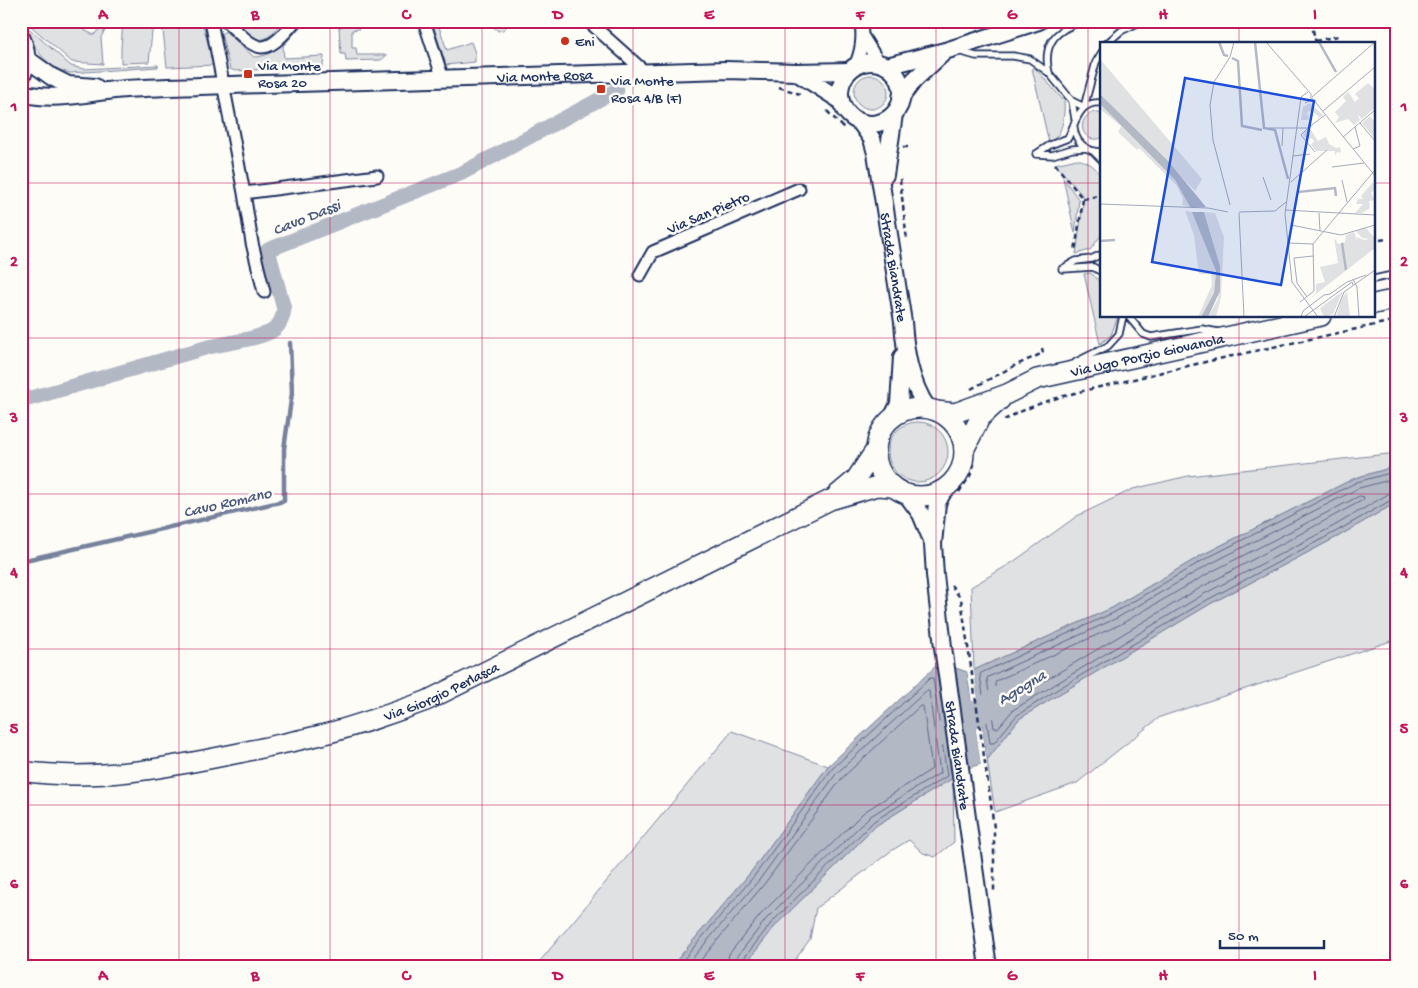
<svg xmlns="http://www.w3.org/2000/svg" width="1418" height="988" viewBox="0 0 1418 988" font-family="'Gochi Hand',sans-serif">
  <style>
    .green { fill: #e0e1e3; stroke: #7e88a0 }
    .water { fill: #b3b8c5; stroke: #76819c }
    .pier { fill: #fdfcf7 }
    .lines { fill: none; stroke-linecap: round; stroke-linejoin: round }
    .shore { stroke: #586687; stroke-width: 1 }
    .stream { stroke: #76819c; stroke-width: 4.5 }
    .canal { stroke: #b3b8c5; stroke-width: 15 }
    .river { stroke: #b3b8c5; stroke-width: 25 }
    .service-casing { stroke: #1b2f5e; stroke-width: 9 }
    .minor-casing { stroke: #1b2f5e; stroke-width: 15 }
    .secondary-casing { stroke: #1b2f5e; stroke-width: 20 }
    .primary-casing { stroke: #1b2f5e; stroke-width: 22 }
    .path { stroke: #1b2f5e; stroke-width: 2.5; stroke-dasharray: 5 4; stroke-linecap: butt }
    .service { stroke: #fdfcf7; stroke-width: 5.5 }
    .minor { stroke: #fdfcf7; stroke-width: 11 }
    .secondary { stroke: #fdfcf7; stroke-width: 16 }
    .primary { stroke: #fdfcf7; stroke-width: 19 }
    .grid { fill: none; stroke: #c2185b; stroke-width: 1; stroke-opacity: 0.55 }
    .poi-dot { fill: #c8321e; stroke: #fdfcf7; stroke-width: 2 }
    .labels { text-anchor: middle; stroke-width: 5; stroke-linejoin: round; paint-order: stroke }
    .poi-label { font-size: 15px; fill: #1b2f5e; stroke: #fdfcf7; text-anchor: start }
    .street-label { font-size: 15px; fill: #1b2f5e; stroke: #fdfcf7 }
    .water-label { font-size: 16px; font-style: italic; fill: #49587d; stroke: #fdfcf7 }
    .inset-river { fill: none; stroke: #b3b8c5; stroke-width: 2.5 }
    .inset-road { fill: none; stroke: #a3aaba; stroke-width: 1 }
    .view { fill: #1d4ed8; fill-opacity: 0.15; stroke: #1d4ed8; stroke-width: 2.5 }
    .inset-edge { fill: none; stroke: #1b2f5e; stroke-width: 2.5 }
    .neatline { fill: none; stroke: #c2185b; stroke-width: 2 }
    .grid-label { font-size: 16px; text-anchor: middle; font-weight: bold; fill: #c2185b }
  </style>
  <rect width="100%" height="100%" fill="#fdfcf7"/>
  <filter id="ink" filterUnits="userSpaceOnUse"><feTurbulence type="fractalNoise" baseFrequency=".02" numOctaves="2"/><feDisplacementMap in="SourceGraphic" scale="10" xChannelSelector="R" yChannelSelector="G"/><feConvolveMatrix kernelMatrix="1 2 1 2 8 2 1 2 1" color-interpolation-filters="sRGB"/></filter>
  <g filter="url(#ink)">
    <!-- green -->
    <path class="green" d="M25 21H83L84 30 94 35 107 21H111L101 37 103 64 72 62Z
      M123 21H153L149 62 121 63V48Z
      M162 21H202L214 65 167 67Z
      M236 21H283C261 48 259 43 236 21Z
      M432 21H437L447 50 471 42 475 53V62L446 65Z
      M487 21H512L503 30 498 31Z
      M358 22 359 29 352 30V48H356L357 55H387L381 60 346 61 345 54H341L339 28 344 25Z
      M23 23 71 66 84 69 158 65V67L70 73C42 67 35 46 23 23Z
      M298 24 302 25 283 46 284 58 324 56 323 66 235 71 230 69 221 34 225 31 254 57C275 57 285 39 298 24Z
      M1032 68H1035L1064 101C1065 114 1063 137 1049 143Z
      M854 92a17 17 0 1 1 34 0a17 17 0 1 1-34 0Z
      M1094 112 1102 114V138C1082 145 1074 119 1094 112Z
      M1077 159C1090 162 1099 168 1102 182V234L1090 250 1076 254 1083 203 1082 195 1055 164Z
      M1063 178 1079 200 1075 233Z
      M1090 273C1107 283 1102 299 1102 316H1118L1111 335 1100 344 1084 274Z
      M888 452a30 30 0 1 1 60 0a30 30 0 1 1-60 0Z
      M1397 453V466L1355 478 1202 555 1112 608 974 670 971 587 1013 562 1077 516 1133 489 1188 476Z
      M1397 502V639L1160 717 1077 783 995 812 987 760 1019 719 1061 693 1210 604 1339 536Z
      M732 731 828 766 751 872 671 967H535Z
      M953 778 954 842 935 857 923 853 909 840 891 851 816 908 810 939 790 967H743L776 925 877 825Z"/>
    <!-- water -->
    <path class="water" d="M1397 466V502L1339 536 1210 604 1061 693 1019 719 987 760 974 670 1112 608 1202 555 1355 478Z
      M937 665 953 778 877 825 776 925 743 967H671L751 872 828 766Z
      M953 667 967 672 981 764 968 768Z"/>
    <!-- pier -->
    <path class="pier" d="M974 668V670L987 762 985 760 971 671Z
      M967 669 970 672 983 763 981 766Z"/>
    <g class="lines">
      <!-- shore -->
      <path class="shore" d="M1397 471 1357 482 1205 559 1115 612 981 673 980 675 990 743H994L1016 716 1058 689 1207 600 1337 531 1393 499 1397 498
        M1397 478 1359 488 1208 565 1117 618 988 677 987 679 994 728H998L1013 710 1204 594 1334 526 1390 493 1397 492
        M1360 496 1364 497 1363 500 1200 588 1051 677 1008 704 1002 710 999 709 995 684 996 681 1121 624 1211 572Z
        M677 967 755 875 832 769 930 678H933L947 776 874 821 772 922 741 962 740 967
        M685 967 760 879 836 774 926 691H929L940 773 869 817 767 918 736 958 733 967
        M695 967 765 883 842 778 920 706H923L932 769 864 812 762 913 729 954 726 967"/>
      <!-- stream -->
      <path class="stream" d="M21 561 284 501V449L292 393 290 343"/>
      <!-- canal -->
      <path class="canal" d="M21 401C83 383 144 365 205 348 224 343 256 340 272 331 280 326 283 317 284 309L268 250 462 173 617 90"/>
      <!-- river -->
      <path class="river" d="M946 733 1009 693"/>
      <!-- service casing -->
      <g class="service-casing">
        <path id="service" d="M1106 44 1121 31 1142 21
          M958 51 976 56H1013L1030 59 1049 73 1072 101 1084 107 1096 62 1102 52
          M1049 73C1045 56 1047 40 1063 30 1068 26 1075 25 1081 21
          M1072 101 1075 119
          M1074 127C1075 142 1086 152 1102 152
          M1093 151 1102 160
          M1036 154 1050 145 1068 138C1076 122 1079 100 1102 103
          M1036 154 1052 155 1072 149 1086 148
          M1062 269 1076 261 1091 259 1102 254
          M1064 269 1093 267 1102 272
          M1374 279 1397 274
          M1128 316 1143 334 1151 337 1202 329 1218 332
          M1076 362 1108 346 1119 334 1123 316"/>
      </g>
      <!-- minor casing -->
      <g class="minor-casing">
        <path id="minor" d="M211 21 244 193 252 243 264 292
          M226 21C258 52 264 59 295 21
          M424 21 443 79
          M588 21 645 72
          M863 37 879 63
          M855 66C862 50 863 38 861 21
          M244 193 377 176
          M640 275 653 252 799 189"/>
      </g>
      <!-- secondary casing -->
      <g class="secondary-casing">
        <g id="secondary">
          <path d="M21 37C28 51 28 64 21 78"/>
          <path d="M27 59 52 77 68 85 95 87"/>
          <circle cx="871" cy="93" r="31"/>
          <path d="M887 66 945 51 1039 21"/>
          <path d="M796 72 840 100"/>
          <path id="s1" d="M21 93C53 101 82 94 114 90 142 87 172 87 200 86L726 70 796 72 849 71"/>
          <path d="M901 97 914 80 942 54"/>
          <path id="s2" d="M860 122 872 139 876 153 903 322C905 352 910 382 927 408"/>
          <path d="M885 175 894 114"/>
          <path d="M893 416 899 404 902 357"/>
          <path id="s3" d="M945 488 937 503 933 544 935 575 943 647 988 967"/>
          <path d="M907 495 921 514 933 543"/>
        </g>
      </g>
      <!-- primary casing -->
      <g class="primary-casing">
        <g id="primary">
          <path d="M1374 304 1397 299"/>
          <circle cx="920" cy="452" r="44"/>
          <path id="s4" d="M936 411 955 413 1007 394 1037 379 1321 316"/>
          <path d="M964 450 980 418 1001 399"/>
          <path d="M837 495 856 479 875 451"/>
          <path id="s5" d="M21 771C97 782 166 768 239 753 265 747 292 742 317 736 354 727 390 714 426 701L830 500 877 486 892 487"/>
        </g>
      </g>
      <!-- path -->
      <path class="path" d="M1311 21 1316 44
        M1315 41 1338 36
        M779 87 800 94
        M827 111 846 130
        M903 147H910
        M1055 164 1083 199 1075 251
        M900 179 907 241
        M1083 199 1102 195
        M1380 240 1387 239
        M971 389 1014 366 1043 353 1042 348
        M1004 420C1045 397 1089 390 1134 379 1221 357 1309 340 1397 320
        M959 492 970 476 975 462
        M951 585 961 599 990 797 994 828V894"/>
      <!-- service -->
      <use href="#service" class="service"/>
      <!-- minor -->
      <use href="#minor" class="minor"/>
      <!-- secondary -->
      <use href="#secondary" class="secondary"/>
      <!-- primary -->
      <use href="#primary" class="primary"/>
    </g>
  </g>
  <!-- grid -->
  <path class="grid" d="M179 21V967M330 21V967M482 21V967M633 21V967M785 21V967M936 21V967M1088 21V967M1239 21V44M21 183H1102M1374 183H1397M1239 316V967M21 338H1397M21 494H1397M21 649H1397M21 805H1397"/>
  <!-- markers -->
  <g class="poi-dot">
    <circle cx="565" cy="41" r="5"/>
    <rect x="243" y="69" width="10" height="10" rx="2.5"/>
    <rect x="596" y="84" width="10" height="10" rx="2.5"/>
  </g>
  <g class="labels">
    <!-- poi labels -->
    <g class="poi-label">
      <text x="575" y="46">Eni</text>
      <text x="258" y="70">Via Monte<tspan x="258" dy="17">Rosa 20</tspan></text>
      <text x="611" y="85">Via Monte<tspan x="611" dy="17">Rosa 4/B (F)</tspan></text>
    </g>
    <!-- street labels -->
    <g class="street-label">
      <text dy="5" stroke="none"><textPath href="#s1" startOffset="525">Via Monte Rosa</textPath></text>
      <text transform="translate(708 212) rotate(-23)" y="5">Via San Pietro</text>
      <text dy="5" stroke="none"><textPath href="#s2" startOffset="151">Strada Biandrate</textPath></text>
      <text dy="5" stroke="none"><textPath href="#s4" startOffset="221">Via Ugo Porzio Giovanola</textPath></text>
      <text dy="5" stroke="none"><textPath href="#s5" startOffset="432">Via Giorgio Perlasca</textPath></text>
      <text dy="5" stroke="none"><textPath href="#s3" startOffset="271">Strada Biandrate</textPath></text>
    </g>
    <!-- water labels -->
    <g class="water-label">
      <text transform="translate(306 216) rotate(-22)" y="6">Cavo Dassi</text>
      <text transform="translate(227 501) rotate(-13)" y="6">Cavo Romano</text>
      <text transform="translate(1021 686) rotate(-31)" y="6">Agogna</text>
    </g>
  </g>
  <!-- overview -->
  <g transform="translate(1100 42)">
    <rect width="275" height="275" fill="#fdfcf7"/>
    <path d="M0 17 102 137 95 149 0 52ZM268 41 275 47V66L262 77 257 72 260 78 254 83 248 77 235 81 239 75 235 70 246 59 243 55 248 50 255 60 259 56 255 52ZM210 61 223 73 215 79 219 75 212 69 207 70 209 73 203 70 209 74 208 78H201L203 65ZM0 62 75 138 90 165 82 163 83 157 77 144 39 106 37 108 18 90 21 84 0 67ZM270 74 275 80V97L262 81ZM206 88H211L218 99 226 95 229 102 236 106 240 105 241 111 237 110 235 114V109H216L211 103 214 99 211 96 207 98 203 93ZM273 140 275 147 271 151 275 158 269 159 270 166 262 171H255L263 162H256L258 157H263L261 154ZM85 169 92 170 97 175 116 229 114 251 101 275H98L112 243 111 232H99L94 193ZM104 170 115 171 124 195 121 255 116 275H108L118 257 120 224ZM266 186 273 194 270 197 275 192V206L207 259 216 251V242L225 240 220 225 238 221 234 195 238 202 245 200 246 193 254 190 258 200 257 195 264 198 269 197 262 196 256 189ZM243 249 233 272 224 275 220 266ZM247 250 250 275H236L242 256Z" fill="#e0e1e3"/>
    <path d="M0 52 68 119 106 165H90L75 138 0 62ZM92 170H104L120 224V249L108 275H101L114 251 116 229Z" fill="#b3b8c5"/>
    <path class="inset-river" d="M119 0 124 13 128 14M155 0 164 86 175 88 188 137M219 0 236 30M132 16 138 19 142 84 162 88M198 150 235 146 236 154M0 199 15 198M242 201 246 228"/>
    <path class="inset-road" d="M166 0 211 52V58L205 61M208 50 201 55 185 172 192 240 218 275M212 55 275 0M212 56 275 134M223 69 275 25M212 73 208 86 201 93 215 110M260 81 275 99M169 86H208L225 73M243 95 275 68M182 104 183 86M253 107 260 104 255 85M193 114 210 112M232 125 264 121M163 135 171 158M242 138 247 160M191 140 227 108M0 162 108 166 128 170M130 163 113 98 110 63 114 40 130 15 134 0M185 168 275 173M139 170 175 169 186 160M139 171 144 275M219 171 220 189M191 183 241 193 275 183M188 201 213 202M213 202 275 128M194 216 197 241 207 255M194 216 213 214M253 237 257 245 259 275M200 260 214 249 213 202M201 275 203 269 224 253 230 252 247 240 266 233M204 275 252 240 253 243M234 275 244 250 275 228"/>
    <path class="view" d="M85 36 214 59 181 243 52 220Z"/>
    <rect width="275" height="275" class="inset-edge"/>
  </g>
  <!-- margin -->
  <rect width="1418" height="988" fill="none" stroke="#fdfcf7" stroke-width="55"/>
  <!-- scale -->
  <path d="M1220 940v8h104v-8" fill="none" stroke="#1b2f5e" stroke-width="2.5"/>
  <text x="1228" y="940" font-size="15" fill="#1b2f5e" stroke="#fdfcf7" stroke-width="4" paint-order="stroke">50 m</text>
  <rect x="28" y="28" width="1362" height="932" class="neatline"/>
  <g class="grid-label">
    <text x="103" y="19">A</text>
    <text x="255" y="19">B</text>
    <text x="406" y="19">C</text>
    <text x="558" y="19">D</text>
    <text x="709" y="19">E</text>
    <text x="860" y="19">F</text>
    <text x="1012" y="19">G</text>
    <text x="1163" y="19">H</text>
    <text x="1315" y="19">I</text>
    <text x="14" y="111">1</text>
    <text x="1404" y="111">1</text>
    <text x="14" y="266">2</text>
    <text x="1404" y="266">2</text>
    <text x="14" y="422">3</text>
    <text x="1404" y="422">3</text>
    <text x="14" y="577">4</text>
    <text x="1404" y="577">4</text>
    <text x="14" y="733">5</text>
    <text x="1404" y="733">5</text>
    <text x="14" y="888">6</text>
    <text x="1404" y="888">6</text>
    <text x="103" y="980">A</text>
    <text x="255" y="980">B</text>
    <text x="406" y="980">C</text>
    <text x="558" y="980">D</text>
    <text x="709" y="980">E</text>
    <text x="860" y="980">F</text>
    <text x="1012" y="980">G</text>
    <text x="1163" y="980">H</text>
    <text x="1315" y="980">I</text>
  </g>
</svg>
